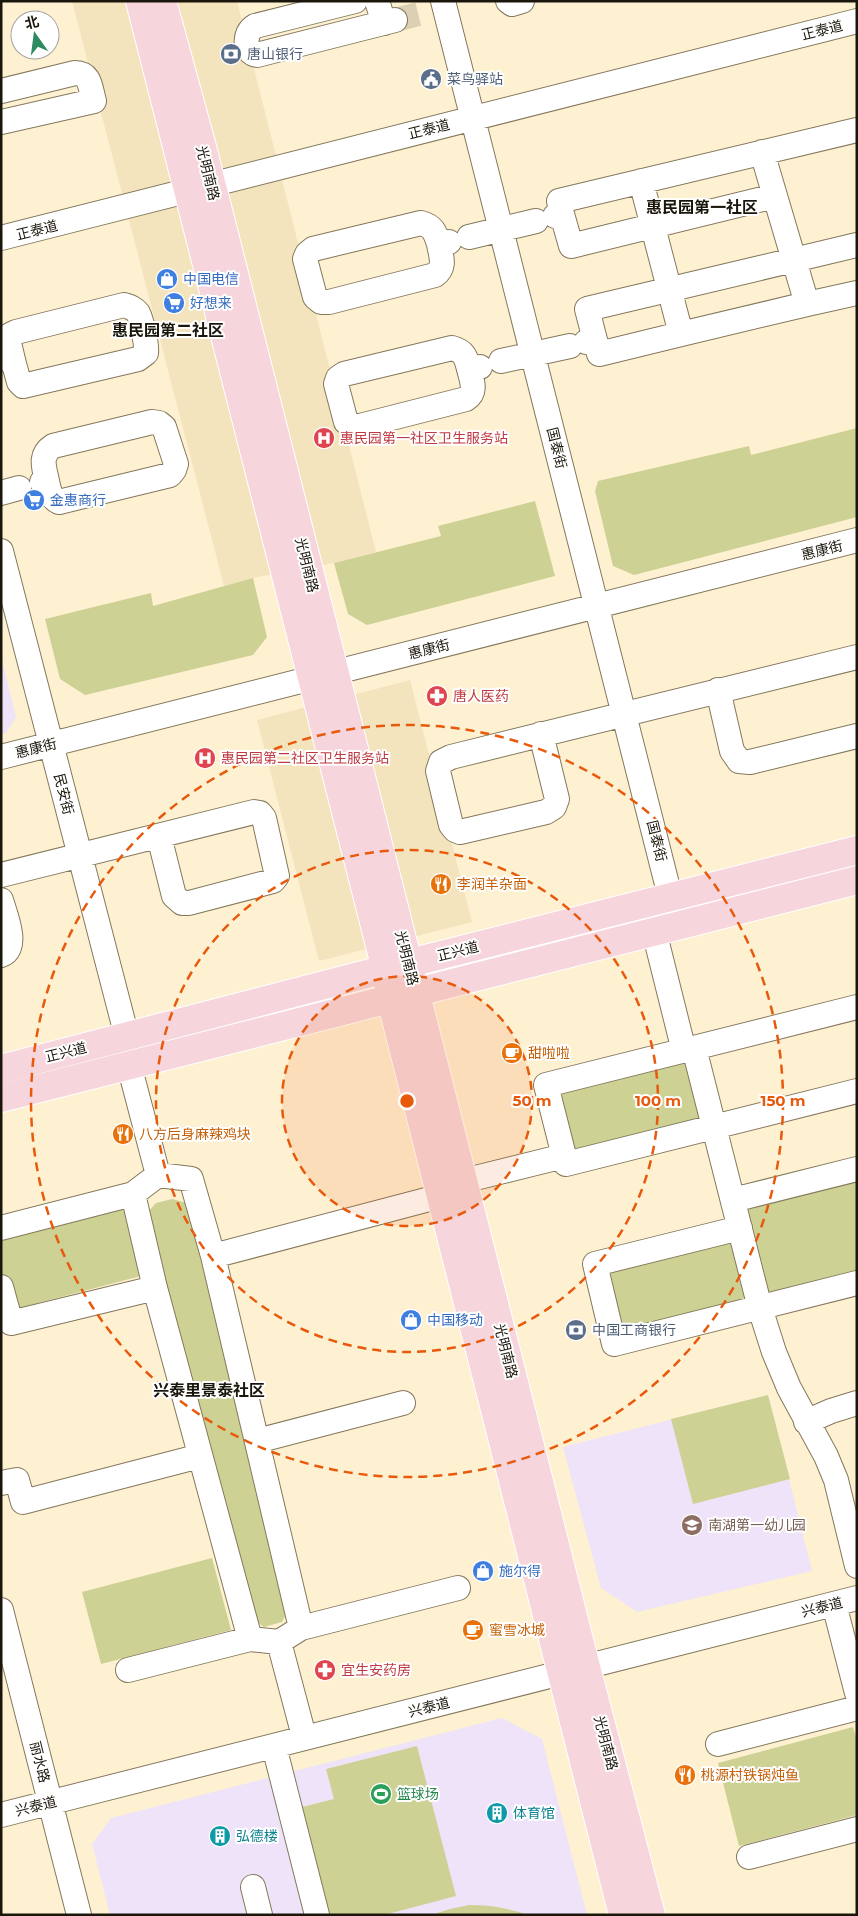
<svg xmlns="http://www.w3.org/2000/svg" width="858" height="1916" viewBox="0 0 858 1916" font-family="Montserrat,'Noto Sans SC',sans-serif">
  <style>
    .built { fill: #f4e4be }
    .education { fill: #eee3f8 }
    .green { fill: #cdd193 }
    .lines { fill: none; stroke-linecap: round; stroke-linejoin: round }
    .minor-tunnel { stroke: #dcd0b4; stroke-width: 24; stroke-dasharray: 24 12; stroke-linecap: butt }
    .minor-casing { stroke: #84785c; stroke-width: 26 }
    .major-casing { stroke: #fff; stroke-width: 30 }
    .minor { stroke: #fff; stroke-width: 24 }
    .major { stroke: #f6d6dc; stroke-width: 28 }
    .ring { fill: none; stroke: #e8590c; stroke-width: 2.5; stroke-dasharray: 9 6 }
    .labels { text-anchor: middle; stroke-width: 4; stroke-linejoin: round; paint-order: stroke }
    .street-label { font-size: 14px; fill: #1b160b; stroke: #fff }
    .service-label { font-size: 14px; fill: #4e5e75; stroke: #fff; text-anchor: start }
    .shop-label { font-size: 14px; fill: #366cbe; stroke: #fff; text-anchor: start }
    .health-label { font-size: 14px; fill: #be3a42; stroke: #fff; text-anchor: start }
    .food-label { font-size: 14px; fill: #c56008; stroke: #fff; text-anchor: start }
    .education-label { font-size: 14px; fill: #785e54; stroke: #fff; text-anchor: start }
    .leisure-label { font-size: 14px; fill: #27864d; stroke: #fff; text-anchor: start }
    .culture-label { font-size: 14px; fill: #0d838f; stroke: #fff; text-anchor: start }
    .quarter-label { font-size: 16px; font-weight: bold; fill: #1b160b; stroke: #fff }
    .centre { fill: #e8590c; stroke: #fff; stroke-width: 2.5 }
    .ring-label { font-size: 15px; text-anchor: middle; font-weight: bold; fill: #e8590c; stroke: #fff; stroke-width: 4; stroke-linejoin: round; paint-order: stroke }
  </style>
  <rect width="100%" height="100%" fill="#fef1d2"/>
  <!-- built -->
  <path class="built" d="M72 1H237L376 552 334 563 253 578 224 586Z
    M410 680 472 922 319 961 257 720Z"/>
  <!-- education -->
  <path class="education" d="M1 656 16 717 6 733 1 734Z
    M768 1395 812 1571 637 1612 601 1588 563 1447Z
    M502 1718 542 1739 587 1915H110L92 1844 111 1818Z"/>
  <!-- green -->
  <path class="green" d="M857 428V517L634 575 613 566 595 491 598 481 749 446 751 455Z
    M535 501 555 576 367 625 348 614 334 563 441 536 438 526Z
    M253 578 267 637 253 655 85 695 60 679 45 619 151 593 153 606Z
    M690 1052 709 1125 568 1160 549 1088Z
    M857 1173V1280L763 1304 738 1202Z
    M172 1199 187 1203 287 1612 282 1622 264 1627 254 1620 147 1213 156 1203Z
    M122 1204 141 1276 11 1310 1 1273V1236Z
    M738 1232 755 1305 617 1338 599 1266Z
    M768 1395 790 1479 693 1504 671 1419Z
    M212 1558 231 1630 101 1664 82 1592Z
    M853 1727 857 1741V1815L739 1846 718 1763Z
    M417 1746 456 1896 384 1915H326L298 1808 334 1799 326 1769Z
    M469 1905C490 1905 508 1908 528 1915H431L450 1909Z"/>
  <g class="lines">
    <!-- minor-tunnel -->
    <path class="minor-tunnel" d="M395 20 427 12"/>
    <!-- minor casing -->
    <g class="minor-casing">
      <path id="minor" d="M355 1 255 26C243 33 244 53 257 55L395 20
        M377 1 384 23
        M443 1 670 896
        M508 1 512 4 522 1
        M1 91 75 73C91 73 90 88 94 101L1 122
        M762 152 775 196
        M562 214 559 201 857 130
        M555 216 562 214 571 246 775 196 807 304 857 293
        M469 237 536 221
        M1 238 857 21
        M439 244C441 256 446 267 435 275L329 302H321L315 297 305 259 307 254 313 249 421 223C433 226 435 232 439 244L449 242
        M681 334 807 304
        M595 340 587 309 857 245
        M586 342 595 340 599 354 681 334 641 181
        M501 361 570 346
        M13 364H14L9 343 10 335 16 332 124 305C130 307 134 308 138 313 142 321 147 345 146 353L138 359 23 386 19 382 14 364
        M469 369C472 381 477 392 466 399L360 426H352L346 422 336 384 338 378 344 374 452 348C464 351 466 357 469 369L480 367
        M42 482 47 481C44 467 39 455 53 446L152 422 159 423 164 427 176 464 174 470 170 475 59 502C50 498 49 490 47 481
        M1 493 19 488
        M1 551 127 1037
        M718 690 732 751 739 761 750 762 857 736
        M541 734 557 799 554 807 546 812 460 832 455 830 451 825 438 771 441 762 451 757 857 657
        M1 757 857 540
        M1 875 254 812 260 813 264 818 277 876 273 881 189 903H182L174 896 159 836
        M1 900C5 914 20 949 1 955
        M654 931 684 1051
        M694 1048 760 1308 774 1352 789 1388 826 1456 836 1480 857 1566
        M129 1065 158 1175 133 1194 155 1288 250 1639 279 1642 301 1628 213 1256 191 1179 158 1175
        M564 1156 566 1164 857 1091
        M463 1181 564 1156 546 1085 857 1007
        M733 1200 857 1169
        M1 1228 133 1194
        M740 1228 595 1264 614 1344 857 1283
        M213 1256 441 1196
        M1 1287 11 1323 155 1288
        M806 1422 831 1411 857 1403
        M257 1441 403 1403
        M1 1483 17 1480 23 1502 200 1456
        M834 1604 857 1693
        M1 1610 79 1915
        M301 1628 458 1588
        M279 1642 301 1725
        M128 1670 250 1639
        M718 1744 857 1708
        M274 1746 317 1915
        M1 1815 857 1598
        M749 1857 857 1829
        M253 1887 260 1915"/>
    </g>
    <!-- major casing -->
    <g class="major-casing">
      <path id="major" d="M140 1 386 969 391 999 623 1915
        M162 1 202 147 582 1652 651 1915
        M1 1069 386 969 857 850
        M1 1098 857 880"/>
    </g>
    <!-- minor -->
    <use href="#minor" class="minor"/>
    <!-- major -->
    <use href="#major" class="major"/>
  </g>
  <!-- distance rings -->
  <circle cx="407" cy="1101" r="125" fill="#e8590c" fill-opacity=".12"/>
  <g class="ring">
    <circle cx="407" cy="1101" r="125"/>
    <circle cx="407" cy="1101" r="251"/>
    <circle cx="407" cy="1101" r="376"/>
  </g>
  <!-- icons -->
  <defs>
    <g id="bank-disc" transform="scale(1.125)"><circle r="9.5" fill="#5c6f8a" stroke="#fff"/><path d="M-6-4H6V4H-6ZM0-2.3a2.3 2.3 0 1 0 0 4.6a2.3 2.3 0 1 0 0-4.6Z" fill="#fff"/></g>
    <g id="civic-disc" transform="scale(1.125)"><circle r="9.5" fill="#5c6f8a" stroke="#fff"/><path d="M-.6-6.5H3V-4.5H.6V-3L4-1V1h2V6H-6V1h2V-1L-.6-3ZM-1.2 2.5V6h2.4V2.5Z" fill="#fff"/></g>
    <g id="shop-disc" transform="scale(1.125)"><circle r="9.5" fill="#3f7fe0" stroke="#fff"/><path d="M-5-2.5h2.3a2.7 3.5 0 0 1 5.4 0H5L5.5 6h-11ZM-1.5-2.5h3a1.5 2.3 0 0 0-3 0Z" fill="#fff"/></g>
    <g id="supermarket-disc" transform="scale(1.125)"><circle r="9.5" fill="#3f7fe0" stroke="#fff"/><path d="M-6-5.5h2.5l.6 2H6L4.5 2H-2.5L-4.4-4H-6ZM-1.5 3.2a1.3 1.3 0 1 0 .1 0ZM3 3.2a1.3 1.3 0 1 0 .1 0Z" fill="#fff"/></g>
    <g id="hospital-disc" transform="scale(1.125)"><circle r="9.5" fill="#e0444e" stroke="#fff"/><path d="M-5-5h3v3.5h4V-5h3V5h-3V1.5h-4V5h-3Z" fill="#fff"/></g>
    <g id="pharmacy-disc" transform="scale(1.125)"><circle r="9.5" fill="#e0444e" stroke="#fff"/><path d="M-2-6h4v4h4v4h-4v4h-4v-4h-4v-4h4Z" fill="#fff"/></g>
    <g id="restaurant-disc" transform="scale(1.125)"><circle r="9.5" fill="#e8710a" stroke="#fff"/><path d="M-5-6h1v4h1v-4h1v4h1v-4h1v5L-1.5 .5V6h-2V.5L-5-1ZM5-6V6H3V1.5H1.5Q1.5-4 5-6Z" fill="#fff"/></g>
    <g id="cafe-disc" transform="scale(1.125)"><circle r="9.5" fill="#e8710a" stroke="#fff"/><path d="M-5.5-4.5H6V0H3Q3 3.5 0 3.5H-2.5Q-5.5 3.5-5.5 0ZM3-3.2v2h1.7v-2ZM-6 4.5H4V6H-6Z" fill="#fff"/></g>
    <g id="school-disc" transform="scale(1.125)"><circle r="9.5" fill="#8d6e63" stroke="#fff"/><path d="M0-5L7-2L0 1L-7-2ZM-4 1L0 2.5L4 1V4Q0 6-4 4Z" fill="#fff"/></g>
    <g id="stadium-disc" transform="scale(1.125)"><circle r="9.5" fill="#2e9e5b" stroke="#fff"/><path d="M0-5a6.5 5 0 1 0 0 10a6.5 5 0 1 0 0-10ZM-3.5-1.8h7v3.6h-7Z" fill="#fff"/></g>
    <g id="building-disc" transform="scale(1.125)"><circle r="9.5" fill="#0f9aa8" stroke="#fff"/><path d="M-4-6H4V6H1V3H-1V6H-4ZM-2.5-4.3h1.7v1.8h-1.7ZM.8-4.3h1.7v1.8H.8ZM-2.5-1h1.7V.8h-1.7ZM.8-1h1.7V.8H.8Z" fill="#fff"/></g>
  </defs>
  <g fill-rule="evenodd">
    <use href="#bank-disc" x="231" y="54"/>
    <use href="#civic-disc" x="431" y="79"/>
    <use href="#shop-disc" x="167" y="279"/>
    <use href="#supermarket-disc" x="174" y="303"/>
    <use href="#hospital-disc" x="324" y="438"/>
    <use href="#supermarket-disc" x="34" y="500"/>
    <use href="#pharmacy-disc" x="437" y="696"/>
    <use href="#hospital-disc" x="205" y="758"/>
    <use href="#restaurant-disc" x="441" y="884"/>
    <use href="#cafe-disc" x="512" y="1053"/>
    <use href="#restaurant-disc" x="123" y="1134"/>
    <use href="#shop-disc" x="411" y="1320"/>
    <use href="#bank-disc" x="576" y="1330"/>
    <use href="#school-disc" x="692" y="1525"/>
    <use href="#shop-disc" x="483" y="1571"/>
    <use href="#cafe-disc" x="473" y="1630"/>
    <use href="#pharmacy-disc" x="325" y="1670"/>
    <use href="#restaurant-disc" x="685" y="1775"/>
    <use href="#stadium-disc" x="381" y="1794"/>
    <use href="#building-disc" x="497" y="1813"/>
    <use href="#building-disc" x="220" y="1836"/>
  </g>
  <g class="labels">
    <!-- street labels -->
    <g class="street-label">
      <text transform="translate(822 30) rotate(-14)" y="5">正泰道</text>
      <text transform="translate(429 129) rotate(-14)" y="5">正泰道</text>
      <text transform="translate(208 173) rotate(76)" y="5">光明南路</text>
      <text transform="translate(37 230) rotate(-14)" y="5">正泰道</text>
      <text transform="translate(557 448) rotate(76)" y="5">国泰街</text>
      <text transform="translate(822 550) rotate(-14)" y="5">惠康街</text>
      <text transform="translate(307 565) rotate(76)" y="5">光明南路</text>
      <text transform="translate(429 649) rotate(-14)" y="5">惠康街</text>
      <text transform="translate(36 748) rotate(-14)" y="5">惠康街</text>
      <text transform="translate(64 794) rotate(76)" y="5">民安街</text>
      <text transform="translate(657 841) rotate(76)" y="5">国泰街</text>
      <text transform="translate(458 951) rotate(-14)" y="5">正兴道</text>
      <text transform="translate(407 958) rotate(76)" y="5">光明南路</text>
      <text transform="translate(66 1052) rotate(-14)" y="5">正兴道</text>
      <text transform="translate(506 1351) rotate(76)" y="5">光明南路</text>
      <text transform="translate(822 1607) rotate(-14)" y="5">兴泰道</text>
      <text transform="translate(429 1707) rotate(-14)" y="5">兴泰道</text>
      <text transform="translate(606 1743) rotate(75)" y="5">光明南路</text>
      <text transform="translate(40 1762) rotate(76)" y="5">丽水路</text>
      <text transform="translate(36 1806) rotate(-14)" y="5">兴泰道</text>
    </g>
    <!-- service labels -->
    <g class="service-label">
      <text x="247" y="59">唐山银行</text>
      <text x="447" y="84">菜鸟驿站</text>
      <text x="592" y="1335">中国工商银行</text>
    </g>
    <!-- shop labels -->
    <g class="shop-label">
      <text x="183" y="284">中国电信</text>
      <text x="190" y="308">好想来</text>
      <text x="50" y="505">金惠商行</text>
      <text x="427" y="1325">中国移动</text>
      <text x="499" y="1576">施尔得</text>
    </g>
    <!-- health labels -->
    <g class="health-label">
      <text x="340" y="443">惠民园第一社区卫生服务站</text>
      <text x="453" y="701">唐人医药</text>
      <text x="221" y="763">惠民园第二社区卫生服务站</text>
      <text x="341" y="1675">宜生安药房</text>
    </g>
    <!-- food labels -->
    <g class="food-label">
      <text x="457" y="889">李润羊杂面</text>
      <text x="528" y="1058">甜啦啦</text>
      <text x="139" y="1139">八方后身麻辣鸡块</text>
      <text x="489" y="1635">蜜雪冰城</text>
      <text x="701" y="1780">桃源村铁锅炖鱼</text>
    </g>
    <!-- education labels -->
    <g class="education-label">
      <text x="708" y="1530">南湖第一幼儿园</text>
    </g>
    <!-- leisure labels -->
    <g class="leisure-label">
      <text x="397" y="1799">篮球场</text>
    </g>
    <!-- culture labels -->
    <g class="culture-label">
      <text x="513" y="1818">体育馆</text>
      <text x="236" y="1841">弘德楼</text>
    </g>
    <!-- quarter labels -->
    <g class="quarter-label">
      <text x="702" y="213">惠民园第一社区</text>
      <text x="168" y="336">惠民园第二社区</text>
      <text x="209" y="1396">兴泰里景泰社区</text>
    </g>
  </g>
  <circle cx="407" cy="1101" r="8" class="centre"/>
  <g class="ring-label">
    <text x="532" y="1106">50 m</text>
    <text x="658" y="1106">100 m</text>
    <text x="783" y="1106">150 m</text>
  </g>
  <!-- border -->
  <rect width="858" height="1916" fill="none" stroke="#1b160b" stroke-width="5"/>
  <!-- north arrow -->
  <g transform="translate(35 35) rotate(346)"><circle r="24" fill="#ffffff" stroke="#a4a29d"/>
  <path d="M0-4L9 19L0 12L-9 19Z" fill="#2e8a60"/>
  <text y="-8" font-size="14" font-weight="bold" text-anchor="middle" fill="#1b160b">北</text>
  </g>
</svg>
